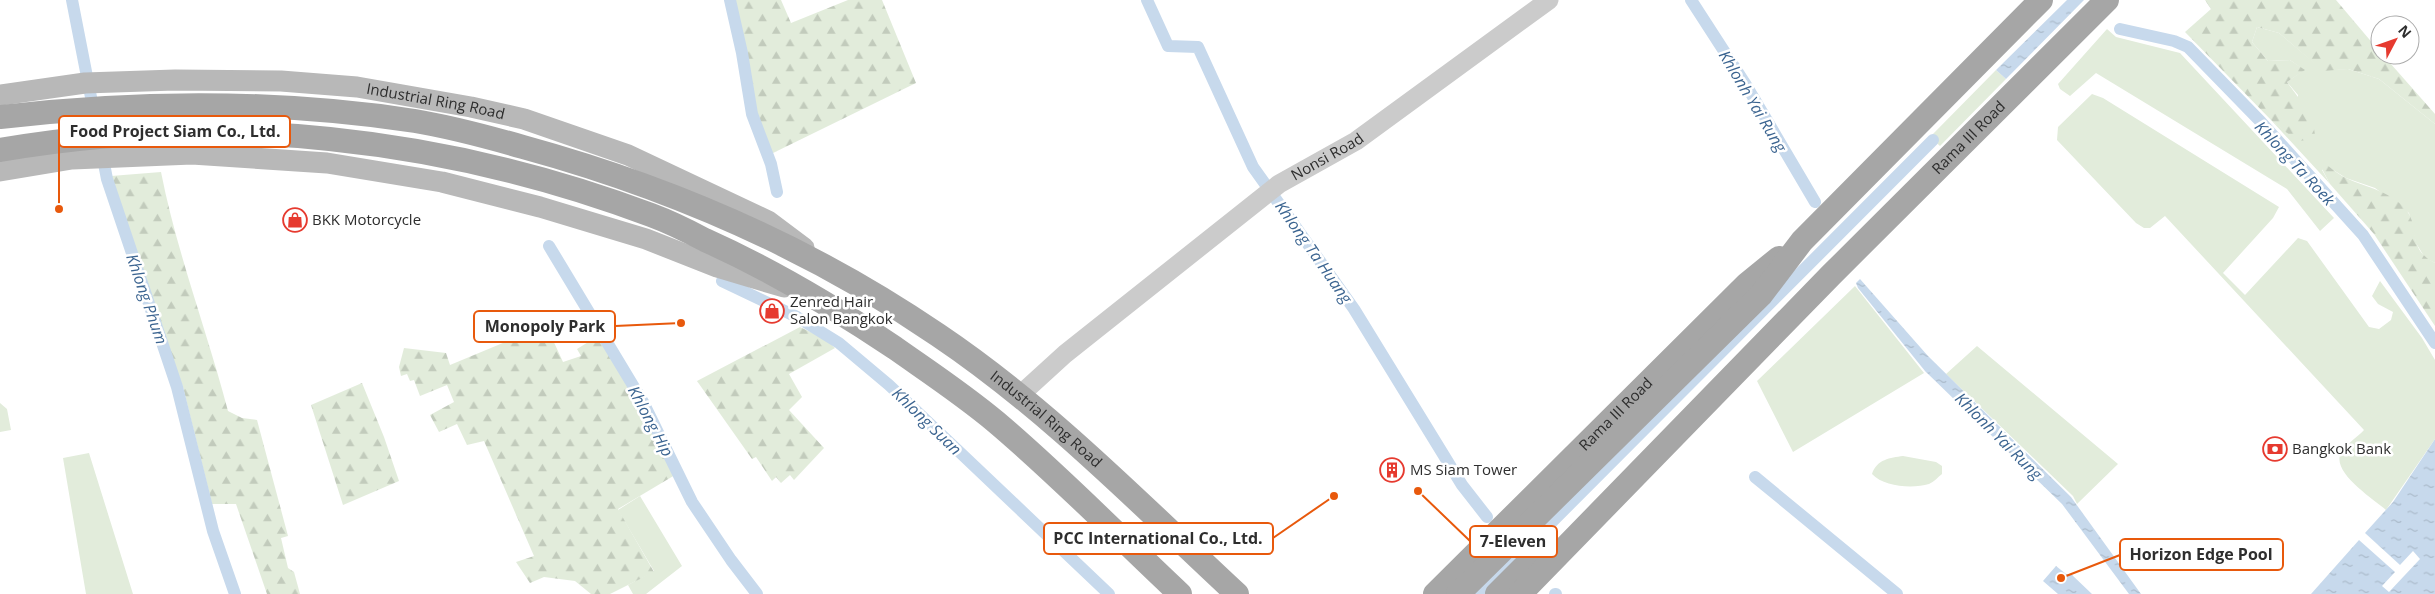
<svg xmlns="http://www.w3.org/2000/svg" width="2435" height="594" viewBox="0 0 2435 594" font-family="'Open Sans',sans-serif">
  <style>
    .green { fill: #e2ecdb }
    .forest { fill: url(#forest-firs) }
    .water { fill: url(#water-ripples) }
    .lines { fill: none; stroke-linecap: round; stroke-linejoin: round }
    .canal { stroke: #c7d9ec; stroke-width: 12 }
    .tertiary { stroke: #cbcbcb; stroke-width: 19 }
    .secondary { stroke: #b8b8b8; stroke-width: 21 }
    .primary { stroke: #a6a6a6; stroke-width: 24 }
    .labels { text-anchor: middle; stroke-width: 5; stroke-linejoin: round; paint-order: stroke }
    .street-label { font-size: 15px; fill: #2e2e2e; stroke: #fff }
    .poi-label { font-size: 15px; fill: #2e2e2e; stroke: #fff; text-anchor: start }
    .water-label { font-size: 16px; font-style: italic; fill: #3b6490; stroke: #fff }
    .leader { fill: none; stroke: #e8590c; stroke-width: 2 }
    .callout-dot { fill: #e8590c; stroke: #fff; stroke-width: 2 }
    .callout { fill: #fff; stroke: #e8590c; stroke-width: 2 }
    .callout-label { font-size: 16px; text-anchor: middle; font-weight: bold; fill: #2e2e2e }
  </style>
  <defs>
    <pattern id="forest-firs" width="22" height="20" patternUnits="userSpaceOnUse" patternTransform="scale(1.25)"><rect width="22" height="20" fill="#e2ecdb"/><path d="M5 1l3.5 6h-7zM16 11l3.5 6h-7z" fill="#c2cbbc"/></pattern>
    <pattern id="water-ripples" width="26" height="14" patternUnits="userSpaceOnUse" patternTransform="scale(1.25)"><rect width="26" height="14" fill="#c7d9ec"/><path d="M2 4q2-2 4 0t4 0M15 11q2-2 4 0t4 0" fill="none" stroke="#abbbcb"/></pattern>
  </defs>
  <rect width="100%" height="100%" fill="#fff"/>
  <!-- green -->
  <path class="green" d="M2257 27 2279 33 2323 70 2348 69 2379 79 2435 124V263L2425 258 2416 243 2409 213 2375 188 2346 178 2327 166 2322 170 2330 184 2271 120 2297 140 2298 95 2287 82 2304 70 2290 60 2268 61 2252 42Z
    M2107 29 2116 37 2180 53 2334 218 2320 231 2287 189 2096 73 2070 96 2060 89 2058 84Z
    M1996 70 2006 79 1940 146 1930 137Z
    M2092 94 2103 98 2279 207 2273 218 2223 273 2245 295 2298 238 2307 241 2369 327 2379 329 2391 320 2393 312 2378 304 2372 296 2380 281 2422 338 2435 360V439L2386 510C2373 499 2334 474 2340 455 2343 446 2358 437 2364 430L2165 216 2150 228H2144L2136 223 2057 140 2058 127Z
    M1855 286 1924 373 1793 452 1757 381Z
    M1977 346 2118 464 2077 504 2073 496 1946 374Z
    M0 403 7 409 11 430 0 432Z
    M89 453 133 594H86L63 458Z
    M1903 456 1936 462 1942 466V474C1938 477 1934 482 1929 484 1913 489 1884 487 1872 474 1877 459 1890 458 1903 456Z
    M640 496 682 566 646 594H633L628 585 654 571 618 510Z"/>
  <!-- forest -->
  <path class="forest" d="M733 0H781L791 23 848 0H882L916 83 771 154 756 119 742 36Z
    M2205 0H2336L2380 52V55H2383L2435 114V124L2379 79 2348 69 2323 71 2279 33 2257 27 2252 42 2268 61 2290 60 2305 70 2287 82 2312 116 2315 135 2309 140 2297 141 2271 120 2185 32 2211 9Z
    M2327 165C2333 170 2340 175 2346 178 2367 188 2392 191 2407 211 2420 229 2407 249 2435 263V326L2374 234 2330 184 2322 169Z
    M161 172C177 253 207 331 228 411L242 418 257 420 288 536 281 538 288 568 294 572 300 594H267L236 504H212L183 387 148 292 111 176Z
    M546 325 563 362 581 356 577 349 598 336 638 400 675 475 618 509 654 572 610 594H591L575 581 544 577 530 583 516 562 534 556 484 441 467 445 457 424 439 432 430 415 454 402 447 385 420 396 414 380 410 381 407 374 401 376 399 367 404 348 446 353 450 365Z
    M800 327 825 339 835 348 789 374 802 397 789 410 824 448 794 480 790 475 781 483 776 477 772 481 756 457 752 459 697 381Z
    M362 383 384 437 399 481 343 505 311 405Z"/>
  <!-- water -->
  <path class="water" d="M2067 0H2084L2006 79 1996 70Z
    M1860 279 1928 356 2071 497 2141 594H2129L2062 504 1925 371 1858 288 1856 283Z
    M2435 439V594H2311L2359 540 2395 572 2382 586 2389 592 2420 559 2413 551 2400 565 2365 533 2393 502Z
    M2056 566 2066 574H2071L2092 594H2058L2043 581Z"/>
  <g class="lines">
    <!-- canal -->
    <path class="canal" d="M72 0 107 179 177 387 213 531 235 594
      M730 0 742 53 752 114 771 164 777 192
      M1147 0 1168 46 1198 47 1253 167 1354 309 1462 485 1487 517
      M1691 0 1746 85 1815 202
      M2120 29 2174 41 2188 47 2261 122 2363 235 2435 343
      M549 246 643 402 692 502 731 560 757 594
      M722 281 797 317 839 343 889 385 1109 594
      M1755 477 1897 594
      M1480 594 1933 140
      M1555 594H1556"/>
    <!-- tertiary -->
    <path class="tertiary" id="s1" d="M1019 396 1065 354 1279 184 1356 141 1549 0"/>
    <!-- secondary -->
    <g class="secondary">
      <path id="s2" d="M0 95 85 83 175 80 281 81 357 87 471 107 524 119 628 155 768 221 804 248"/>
      <path d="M0 171 72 159 192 154 327 163 442 182 540 207 646 239 717 267 784 287"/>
    </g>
    <!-- primary -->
    <g class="primary">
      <path id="s3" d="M0 117C138 101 277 100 415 121 451 127 488 137 523 147 669 187 812 249 938 335 1048 409 1140 504 1237 594"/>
      <path d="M0 150C218 112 444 137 651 215 670 222 688 231 705 240 772 270 834 307 895 348 929 372 964 395 996 422 1060 476 1119 537 1180 594"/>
      <path id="s4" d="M1435 594 1747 284 1779 258"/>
      <path d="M1458 594 1761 295 1802 241 2041 0"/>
      <path d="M1497 594 1529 562"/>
      <path id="s5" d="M1520 594 1831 275 2107 0"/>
    </g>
  </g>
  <!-- icons -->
  <defs>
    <g id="shop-ring" transform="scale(1.25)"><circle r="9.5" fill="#fff" stroke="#e63a2f" stroke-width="1.5"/><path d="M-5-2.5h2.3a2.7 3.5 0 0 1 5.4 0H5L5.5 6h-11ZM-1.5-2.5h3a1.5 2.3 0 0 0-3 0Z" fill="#e63a2f"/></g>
    <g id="bank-ring" transform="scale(1.25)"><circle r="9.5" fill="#fff" stroke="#e63a2f" stroke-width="1.5"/><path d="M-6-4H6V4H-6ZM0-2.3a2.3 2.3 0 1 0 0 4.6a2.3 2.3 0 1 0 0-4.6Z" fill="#e63a2f"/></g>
    <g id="building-ring" transform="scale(1.25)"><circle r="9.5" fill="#fff" stroke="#e63a2f" stroke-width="1.5"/><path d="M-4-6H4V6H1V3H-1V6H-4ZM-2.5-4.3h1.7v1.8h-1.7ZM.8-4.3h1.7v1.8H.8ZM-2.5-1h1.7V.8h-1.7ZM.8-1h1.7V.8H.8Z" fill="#e63a2f"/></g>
  </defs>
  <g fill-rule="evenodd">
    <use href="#shop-ring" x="295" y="220"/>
    <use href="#shop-ring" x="772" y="311"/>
    <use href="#bank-ring" x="2275" y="449"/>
    <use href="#building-ring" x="1392" y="470"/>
  </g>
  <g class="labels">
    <!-- street labels -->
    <g class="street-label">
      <text dy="5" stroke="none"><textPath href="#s2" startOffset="438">Industrial Ring Road</textPath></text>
      <text dy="5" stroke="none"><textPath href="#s5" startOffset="640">Rama III Road</textPath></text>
      <text dy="5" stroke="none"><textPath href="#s1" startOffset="391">Nonsi Road</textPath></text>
      <text dy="5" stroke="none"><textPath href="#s4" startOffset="255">Rama III Road</textPath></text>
      <text dy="5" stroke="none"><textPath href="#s3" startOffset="1122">Industrial Ring Road</textPath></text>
    </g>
    <!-- poi labels -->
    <g class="poi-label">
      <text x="312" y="225">BKK Motorcycle</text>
      <text x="790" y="307">Zenred Hair<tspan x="790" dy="17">Salon Bangkok</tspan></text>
      <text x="2292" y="454">Bangkok Bank</text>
      <text x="1410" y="475">MS Siam Tower</text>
    </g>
    <!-- water labels -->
    <g class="water-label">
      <text transform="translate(1753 101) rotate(59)" y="6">Khlonh Yai Rung</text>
      <text transform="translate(2295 163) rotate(47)" y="6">Khlong Ta Roek</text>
      <text transform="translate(1314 252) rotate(55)" y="6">Khlong Ta Huang</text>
      <text transform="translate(147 299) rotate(71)" y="6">Khlong Phum</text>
      <text transform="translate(651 421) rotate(62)" y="6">Khlong Hip</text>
      <text transform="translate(927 421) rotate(44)" y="6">Khlong Suan</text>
      <text transform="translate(1999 436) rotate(45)" y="6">Khlonh Yai Rung</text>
    </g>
  </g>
  <!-- callouts -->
  <path class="leader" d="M59 209L59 131M681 323L615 326M1334 496L1273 538M1418 491L1470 541M2061 578L2120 555"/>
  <g class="callout-dot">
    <circle cx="59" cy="209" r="5"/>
    <circle cx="681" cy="323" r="5"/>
    <circle cx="1334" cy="496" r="5"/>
    <circle cx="1418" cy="491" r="5"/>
    <circle cx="2061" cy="578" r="5"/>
  </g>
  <g class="callout">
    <rect x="59" y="116" width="231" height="31" rx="5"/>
    <rect x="474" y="311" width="141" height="31" rx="5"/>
    <rect x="1044" y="523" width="229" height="31" rx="5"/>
    <rect x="1470" y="526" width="87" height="31" rx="5"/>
    <rect x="2120" y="539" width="163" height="31" rx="5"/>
  </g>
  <g class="callout-label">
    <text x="175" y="137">Food Project Siam Co., Ltd.</text>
    <text x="545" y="332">Monopoly Park</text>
    <text x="1158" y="544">PCC International Co., Ltd.</text>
    <text x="1513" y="547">7-Eleven</text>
    <text x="2201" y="560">Horizon Edge Pool</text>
  </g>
  <!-- north arrow -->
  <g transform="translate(2395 40) rotate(49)"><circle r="24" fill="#ffffff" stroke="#ababab"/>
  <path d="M0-4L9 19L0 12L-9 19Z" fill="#e63a2f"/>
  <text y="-8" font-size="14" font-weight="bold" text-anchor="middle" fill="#2e2e2e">N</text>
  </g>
</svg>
